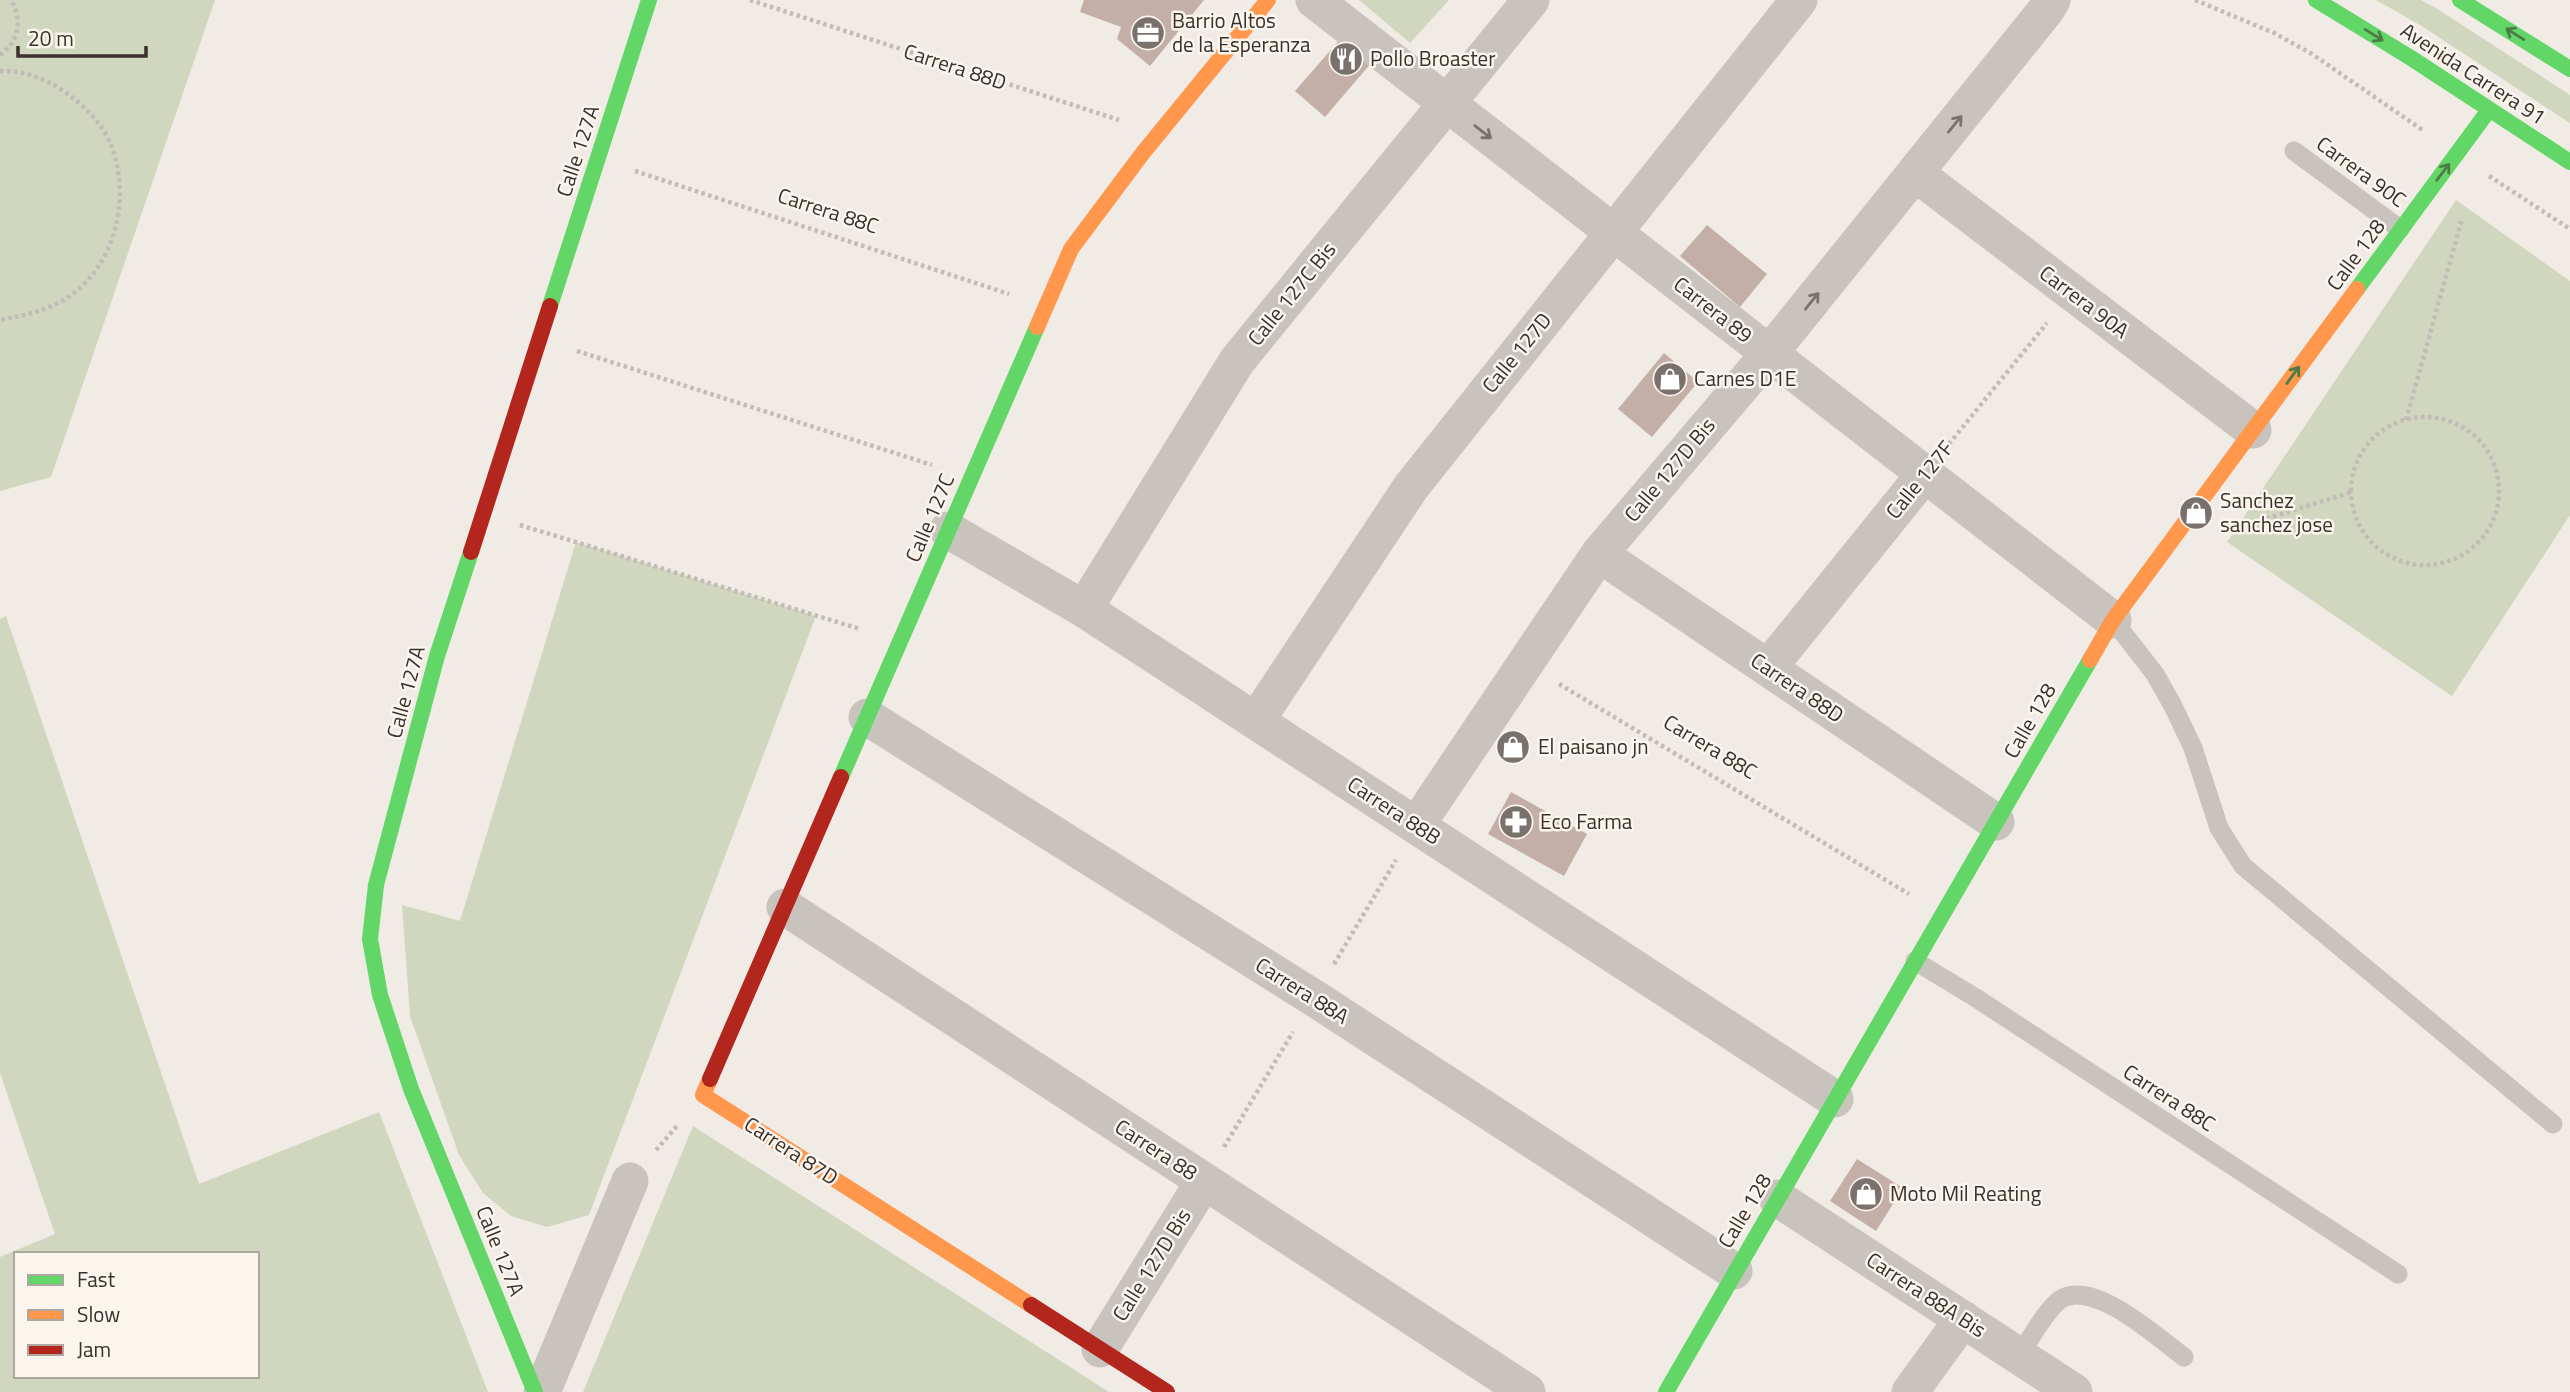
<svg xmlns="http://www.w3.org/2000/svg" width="2570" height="1392" viewBox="0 0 2570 1392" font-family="'Titillium Web',sans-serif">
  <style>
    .green { fill: #d1d6bf; fill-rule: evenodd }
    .building { fill: #c3afa7 }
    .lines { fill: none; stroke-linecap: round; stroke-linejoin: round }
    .path { stroke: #c2bbb6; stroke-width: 4.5; stroke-dasharray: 3.5 3.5; stroke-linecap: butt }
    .lane { stroke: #c9c3be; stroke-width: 19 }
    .street { stroke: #c9c3be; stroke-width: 37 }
    .fast { stroke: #63d668; stroke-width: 16 }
    .slow { stroke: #ff974d; stroke-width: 16 }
    .jam { stroke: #b3261e; stroke-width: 16 }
    .oneway { stroke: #4d7b46 }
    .oneway2 { stroke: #7b726d }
    .labels { text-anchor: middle; stroke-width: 5; stroke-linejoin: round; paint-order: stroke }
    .poi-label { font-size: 21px; fill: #3b302b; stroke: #fbf5ee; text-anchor: start }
    .street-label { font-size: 21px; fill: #3b302b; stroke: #fbf5ee }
  </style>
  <rect width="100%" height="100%" fill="#f0ebe5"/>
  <!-- green -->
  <path class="green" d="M0 0H215L51 477 0 491Z
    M1359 0H1449L1410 43Z
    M2376 0H2421L2436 8 2570 95V123L2420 25Z
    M2456 200 2570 281V515L2452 696 2227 542Z
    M576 542 816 616 589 1215 547 1227 511 1216 483 1193 459 1155 410 1016 402 905 460 921Z
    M6 616 199 1184 379 1112 488 1392H0V1257L55 1234 0 1073V619ZM16 1254H257V1376H16Z
    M693 1126 1109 1392H583Z"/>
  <!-- building -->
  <path class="building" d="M1084 0H1204L1150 66 1117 39 1121 27 1080 12Z
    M1343 36 1372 62 1325 117 1295 91Z
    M1707 225 1767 274 1740 307 1680 256Z
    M1664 353 1698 382 1652 437 1618 409Z
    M1511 792 1587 834 1564 876 1488 834Z
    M1857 1159 1903 1188 1876 1231 1830 1201Z"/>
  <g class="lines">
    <!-- path -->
    <path class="path" d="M750 0 1119 120
      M2195 0 2274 33 2312 54 2424 131
      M0 55C19 41 23 21 11 0
      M0 71C25 70 49 80 69 95 85 107 102 123 110 143 131 192 118 259 74 293 51 310 27 315 0 320
      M635 171 1009 294
      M2489 176 2570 229
      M577 351 932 465
      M2351 491a74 74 0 1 1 148 0a74 74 0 1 1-148 0Z
      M2406 420 2462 219
      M1949 444 2047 323
      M520 525 860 629
      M2233 529 2352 492
      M1559 684 1909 894
      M1334 964 1396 860
      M1224 1147 1293 1032
      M656 1150 678 1125"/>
    <!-- lane -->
    <path class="lane" d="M2294 151 2400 229
      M2113 620 2155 674 2173 706 2193 748 2219 828 2243 866 2553 1124
      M1915 961 1976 998 2398 1274
      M2019 1356C2029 1341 2047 1308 2061 1299 2094 1279 2158 1338 2184 1357"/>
    <!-- street -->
    <path class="street" d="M1314 0 2113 620
      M1915 173 2253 430
      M948 530 1084 609 1835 1099
      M1599 554 1996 822
      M1084 609 1237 361 1531 0
      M1768 668 1924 475
      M867 717 1314 998 1734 1271
      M1256 721 1411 487 1799 0
      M1416 826 1599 554 1769 354 2046 10 2052 0
      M785 907 1527 1392
      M1777 1198 2074 1392
      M1100 1349 1204 1181
      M542 1392 630 1181
      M1910 1392 1963 1319"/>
    <!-- fast -->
    <path class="fast" d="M2316 0 2411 58 2570 162
      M2460 0 2570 69
      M2357 289 2489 110
      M550 306 649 0
      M471 552 437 656 376 885 370 939 380 995 411 1089 535 1392
      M841 777 1037 327
      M1666 1392 2090 660"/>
    <!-- slow -->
    <path class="slow" d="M1037 327 1071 249 1142 154 1268 0
      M2090 660 2113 620 2357 289
      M710 1079 703 1095 1031 1305"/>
    <!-- jam -->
    <path class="jam" d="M471 552 550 306
      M710 1079 841 777
      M1031 1305 1167 1392"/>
  </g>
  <!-- one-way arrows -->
  <defs><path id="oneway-shaft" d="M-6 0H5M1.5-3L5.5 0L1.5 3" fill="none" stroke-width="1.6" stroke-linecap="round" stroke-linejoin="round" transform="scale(1.75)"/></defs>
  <g class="oneway">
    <use href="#oneway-shaft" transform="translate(2515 34) rotate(-148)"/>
    <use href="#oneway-shaft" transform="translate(2374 35) rotate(32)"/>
    <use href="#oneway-shaft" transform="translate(2443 172) rotate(-53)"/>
    <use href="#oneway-shaft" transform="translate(2293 375) rotate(-54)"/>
  </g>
  <g class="oneway2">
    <use href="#oneway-shaft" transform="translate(1955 124) rotate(-51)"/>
    <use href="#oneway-shaft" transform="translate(1483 132) rotate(38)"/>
    <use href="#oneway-shaft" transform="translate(1812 301) rotate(-51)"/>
  </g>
  <!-- icons -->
  <defs>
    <g id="office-disc" transform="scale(1.75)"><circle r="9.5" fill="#7a716c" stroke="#fbf5ee"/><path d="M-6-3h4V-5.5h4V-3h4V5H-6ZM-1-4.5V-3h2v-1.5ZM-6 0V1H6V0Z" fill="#fff"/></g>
    <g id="restaurant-disc" transform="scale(1.75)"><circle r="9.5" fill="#7a716c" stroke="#fbf5ee"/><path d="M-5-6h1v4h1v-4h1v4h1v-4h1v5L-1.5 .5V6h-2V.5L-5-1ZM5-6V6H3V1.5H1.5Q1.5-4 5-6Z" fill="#fff"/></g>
    <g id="shop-disc" transform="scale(1.75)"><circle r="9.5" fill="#7a716c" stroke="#fbf5ee"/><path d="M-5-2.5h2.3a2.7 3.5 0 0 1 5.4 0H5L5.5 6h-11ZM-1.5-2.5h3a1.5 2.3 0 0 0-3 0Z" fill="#fff"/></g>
    <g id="pharmacy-disc" transform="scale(1.75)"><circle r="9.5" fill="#7a716c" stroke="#fbf5ee"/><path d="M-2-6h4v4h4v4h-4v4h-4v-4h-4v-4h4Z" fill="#fff"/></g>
  </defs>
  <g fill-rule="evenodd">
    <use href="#office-disc" x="1148" y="33"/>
    <use href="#restaurant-disc" x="1346" y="59"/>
    <use href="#shop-disc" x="1670" y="379"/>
    <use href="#shop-disc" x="2196" y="513"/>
    <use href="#shop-disc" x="1513" y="747"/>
    <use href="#pharmacy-disc" x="1516" y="822"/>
    <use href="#shop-disc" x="1866" y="1194"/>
  </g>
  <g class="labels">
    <!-- poi labels -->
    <g class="poi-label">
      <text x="1172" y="28">Barrio Altos<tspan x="1172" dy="24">de la Esperanza</tspan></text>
      <text x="1370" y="66">Pollo Broaster</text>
      <text x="1694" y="386">Carnes D1E</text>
      <text x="2220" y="508">Sanchez<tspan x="2220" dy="24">sanchez jose</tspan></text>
      <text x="1538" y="754">El paisano jn</text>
      <text x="1540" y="829">Eco Farma</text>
      <text x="1890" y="1201">Moto Mil Reating</text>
    </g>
    <!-- street labels -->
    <g class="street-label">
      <text transform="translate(955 67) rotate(18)" y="7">Carrera 88D</text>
      <text transform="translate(2473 74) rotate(33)" y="7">Avenida Carrera 91</text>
      <text transform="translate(578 151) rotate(-72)" y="7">Calle 127A</text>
      <text transform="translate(2361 172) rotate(36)" y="7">Carrera 90C</text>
      <text transform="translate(828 211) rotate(18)" y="7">Carrera 88C</text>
      <text transform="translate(2356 255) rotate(-54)" y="7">Calle 128</text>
      <text transform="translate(1292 294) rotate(-51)" y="7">Calle 127C Bis</text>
      <text transform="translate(2084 302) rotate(37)" y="7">Carrera 90A</text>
      <text transform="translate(1713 310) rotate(38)" y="7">Carrera 89</text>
      <text transform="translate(1517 353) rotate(-51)" y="7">Calle 127D</text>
      <text transform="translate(1670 470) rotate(-50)" y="7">Calle 127D Bis</text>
      <text transform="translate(1920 480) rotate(-51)" y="7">Calle 127F</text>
      <text transform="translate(930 518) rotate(-67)" y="7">Calle 127C</text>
      <text transform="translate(1797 688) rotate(34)" y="7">Carrera 88D</text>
      <text transform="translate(406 692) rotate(-75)" y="7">Calle 127A</text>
      <text transform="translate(2030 721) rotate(-60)" y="7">Calle 128</text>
      <text transform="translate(1710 747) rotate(31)" y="7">Carrera 88C</text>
      <text transform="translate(1394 811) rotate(33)" y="7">Carrera 88B</text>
      <text transform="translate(1302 991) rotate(32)" y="7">Carrera 88A</text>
      <text transform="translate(2169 1098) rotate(33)" y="7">Carrera 88C</text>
      <text transform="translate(1156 1150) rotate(33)" y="7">Carrera 88</text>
      <text transform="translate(791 1151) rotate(33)" y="7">Carrera 87D</text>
      <text transform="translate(1745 1211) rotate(-59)" y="7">Calle 128</text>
      <text transform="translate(500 1251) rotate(68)" y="7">Calle 127A</text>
      <text transform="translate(1152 1265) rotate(-58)" y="7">Calle 127D Bis</text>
      <text transform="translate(1926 1295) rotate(33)" y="7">Carrera 88A Bis</text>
    </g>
  </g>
  <!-- legend -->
  <rect x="14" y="1252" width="245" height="126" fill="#fbf5ee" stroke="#aea6a0" stroke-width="2"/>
  <rect x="28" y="1275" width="35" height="10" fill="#63d668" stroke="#aea6a0" stroke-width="2"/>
  <text x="77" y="1287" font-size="21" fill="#3b302b">Fast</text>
  <rect x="28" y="1310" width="35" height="10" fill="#ff974d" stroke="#aea6a0" stroke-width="2"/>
  <text x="77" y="1322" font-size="21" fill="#3b302b">Slow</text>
  <rect x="28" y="1345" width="35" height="10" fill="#b3261e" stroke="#aea6a0" stroke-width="2"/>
  <text x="77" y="1357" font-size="21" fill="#3b302b">Jam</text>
  <!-- scale -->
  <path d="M18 46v10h128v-10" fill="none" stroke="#3b302b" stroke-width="3.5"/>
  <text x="28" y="46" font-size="21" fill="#3b302b" stroke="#fbf5ee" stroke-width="5" paint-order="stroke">20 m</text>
</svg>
